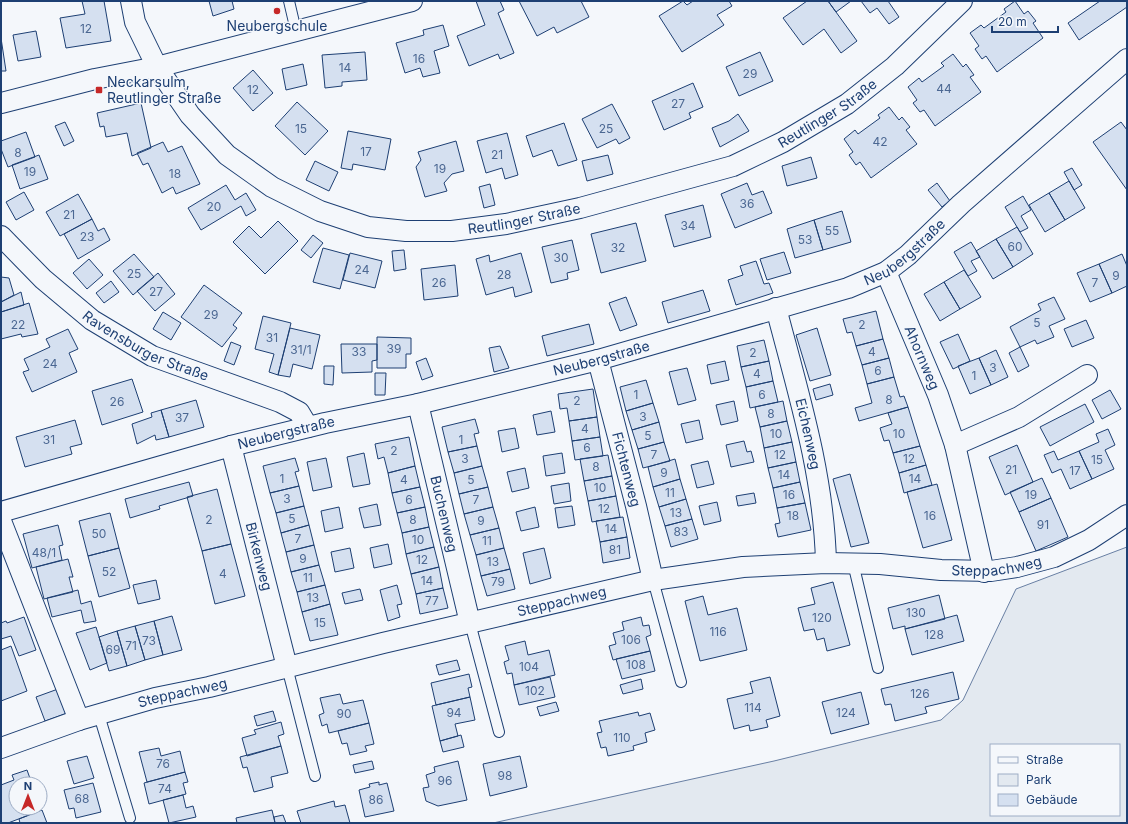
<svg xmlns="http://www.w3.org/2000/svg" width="1128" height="824" viewBox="0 0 1128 824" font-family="Inter,sans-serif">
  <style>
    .green { fill: #e3e9f0; stroke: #687fa3; fill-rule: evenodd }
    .building { fill: #d5e0f0; stroke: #1d3f73 }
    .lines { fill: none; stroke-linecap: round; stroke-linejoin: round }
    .lane-casing { stroke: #1d3f73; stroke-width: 12 }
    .street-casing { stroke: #1d3f73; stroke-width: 22 }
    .lane { stroke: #f4f7fb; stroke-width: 10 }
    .street { stroke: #f4f7fb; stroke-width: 20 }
    .poi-dot { fill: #c62828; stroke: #f4f7fb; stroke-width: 1.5 }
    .labels { text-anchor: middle; stroke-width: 3; stroke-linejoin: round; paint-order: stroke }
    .number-label { font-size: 12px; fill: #4b6792 }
    .poi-label { font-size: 14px; fill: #1d3f73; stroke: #f4f7fb }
    .street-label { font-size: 14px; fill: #1d3f73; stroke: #f4f7fb }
  </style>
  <rect width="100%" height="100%" fill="#f4f7fb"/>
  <!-- green -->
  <path class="green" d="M1127 547V823H493L774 761 941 720 963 700 1016 589ZM991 745H1119V815H991Z"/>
  <!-- building -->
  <path class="building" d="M82 1H104L111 41 66 48 60 18 85 14Z
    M209 1H232L234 9 213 16Z
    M476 1H500L504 10 498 13 514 53 500 59 498 54 469 66 457 36 485 25Z
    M519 1H581L589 17 557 33 554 27 537 36Z
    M683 1 687 5 693 1H729L732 6 717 15 724 25 682 52 659 16Z
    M807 1H828L857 41 841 53 824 29 803 45 783 18Z
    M828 1H851L836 12Z
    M861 1H888L899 17 889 24 877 8 870 13Z
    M1015 1 1024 14 1028 11 1036 21 1033 23 1043 38 997 72 986 56 982 59 975 49 979 46 970 33 981 25 984 28 1006 12 1004 9Z
    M1100 1H1127V7L1079 40 1068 23Z
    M443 25 449 46 434 51 440 73 423 77 420 68 405 73 396 43 424 35 423 30Z
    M36 31 41 57 18 61 13 35Z
    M1 38 6 71H1Z
    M365 52 367 80 342 82V86L325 88 322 55Z
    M760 52 773 81 739 96 726 67Z
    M953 54 963 67 966 64 974 75 970 77 981 92 935 126 924 110 920 112 913 103 917 100 908 87 919 78 922 82 944 66 941 63Z
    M303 64 307 85 286 90 282 69Z
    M253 70 273 93 253 111 233 88Z
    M693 83 703 107 689 113 691 118 664 130 652 101Z
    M297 102 328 131 305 155 275 126Z
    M141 103 151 148 132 156 127 133 106 137 104 126 100 127 97 113Z
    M612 104 630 138 619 144 616 139 597 148 582 119Z
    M889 107 899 120 902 117 910 127 906 130 917 144 871 178 860 162 856 165 849 155 853 152 844 139 855 130 858 134 880 118 878 115Z
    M738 114 749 131 720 147 712 128 729 121Z
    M65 122 74 141 64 146 55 126Z
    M1121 122 1127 130V190L1093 142Z
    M564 123 577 160 558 166 552 150 533 157 526 136Z
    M348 131 391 139 385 170 353 164 352 170 341 168Z
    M26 132 35 157 8 167 1 149V141Z
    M507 133 518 175 505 179 502 168 486 173 477 141Z
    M456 141 464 171 452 174 444 183 447 191 425 197 416 167 421 160 418 152Z
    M163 142 168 152 182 146 200 184 176 194 173 187 162 193 148 163 143 165 137 153Z
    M39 155 48 179 20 189 12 165Z
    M608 155 613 174 587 181 582 161Z
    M811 157 817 178 787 186 782 166Z
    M315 161 338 172 329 191 306 180Z
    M1072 168 1082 185 1074 190 1064 172Z
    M1069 181 1085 208 1065 220 1049 193Z
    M747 183 752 195 763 191 772 213 735 228 721 194Z
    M937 183 950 201 942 207 928 190Z
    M490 184 495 205 484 208 479 187Z
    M226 185 235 200 246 193 256 210 246 216 241 206 201 230 188 208Z
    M24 192 34 210 16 220 6 202Z
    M1049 193 1065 220 1045 232 1029 205Z
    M78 194 92 219 60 236 46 212Z
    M1023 196 1031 210 1021 216 1028 228 1020 232 1005 207Z
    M703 205 711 237 674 247 665 215Z
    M842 211 851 242 823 250 814 220Z
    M92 219 98 231 104 228 110 240 78 259 64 234Z
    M814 220 823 250 795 258 787 229Z
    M278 221 298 241 265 274 233 242 249 226 261 238Z
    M636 223 646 261 601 273 591 234Z
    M1017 227 1033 254 1013 267 996 239Z
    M313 235 323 243 311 258 301 250Z
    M996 239 1013 267 993 279 976 251Z
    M572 240 579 270 567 273 568 279 551 283 542 247Z
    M971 242 980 257 971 261 977 271 968 276 954 252Z
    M323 248 349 255 340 289 313 282Z
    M404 250 406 269 394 271 392 251Z
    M784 252 791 273 767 280 760 259Z
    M350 253 382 261 375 288 343 280Z
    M521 253 532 292 515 297 513 287 486 295 476 259 489 255 490 262Z
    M134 254 154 277 133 295 113 271Z
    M1122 254 1127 266V286L1112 293 1099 264Z
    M89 259 103 275 87 289 73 273Z
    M756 261 764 284 769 283 773 293 736 305 728 280 743 275 740 266Z
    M1099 264 1112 293 1090 302 1077 273Z
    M455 265 458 296 424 300 421 269Z
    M964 270 981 297 960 309 944 282Z
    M158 273 175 294 155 311 137 291Z
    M1 277 9 278 14 295 1 302Z
    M111 281 119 292 104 303 96 293Z
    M944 282 960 309 940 321 924 294Z
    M204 285 242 313 233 325 237 328 222 347 181 317Z
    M703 290 710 311 668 323 662 302Z
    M21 292 24 305 1 312V302Z
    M626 297 637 325 620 331 609 303Z
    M1054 297 1065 319 1049 326 1054 337 1037 344 1035 340 1020 347 1010 327 1041 310 1038 304Z
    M29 303 38 334 22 337 21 334 1 339V312Z
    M876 311 883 339 856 346 852 332 847 333 843 319Z
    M163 312 181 323 171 340 153 329Z
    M263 316 291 323 278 375 269 372 274 354 255 349Z
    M1086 320 1094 338 1072 347 1064 329Z
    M589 324 594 344 547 356 542 336Z
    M290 328 320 335 312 369 293 364 290 377 278 375Z
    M817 328 831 375 810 381 796 335Z
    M68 329 78 349 69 353 77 372 32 392 23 372 29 370 24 359 50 347 46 339Z
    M958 334 970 361 953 369 940 342Z
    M377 337 411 338V354H406V368H377Z
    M883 339 889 358 862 365 856 346Z
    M764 340 769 361 741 367 737 346Z
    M231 342 241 346 234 365 224 361Z
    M341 344H377V360L372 361V372L342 373Z
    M500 346 509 368 494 372 489 348Z
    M1020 347 1029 366 1018 372 1009 353Z
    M996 350 1008 377 991 385 979 358Z
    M426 358 433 376 422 380 416 362Z
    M889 358 894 377 867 384 862 365Z
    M979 358 991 385 970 394 958 366Z
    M725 361 729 380 711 384 707 365Z
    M769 361 773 381 746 387 741 367Z
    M324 366H334L333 385 324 384Z
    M687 368 696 400 678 405 669 372Z
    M375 373H386L385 395H375Z
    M894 377 900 397 904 396 908 407 859 421 855 408 872 403 867 384Z
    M132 379 143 412 102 425 92 391Z
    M646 380 653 403 626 411 620 387Z
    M773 381 778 402 750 408 746 387Z
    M830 384 833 395 816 400 813 389Z
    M593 389 597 417 569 421 567 408 560 409 558 394Z
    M1110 390 1121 409 1102 419 1092 400Z
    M196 400 204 427 169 437 161 410Z
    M734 401 738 421 721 425 716 405Z
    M783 401 787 421 760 427 755 407Z
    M653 403 659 422 632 430 626 411Z
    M1085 404 1094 422 1050 446 1040 427Z
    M908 407 920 446 893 453 889 440 884 441 880 428 892 424 888 413Z
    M161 410 169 437 156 440 155 435 137 444 132 424 152 417 151 413Z
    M551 411 555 432 537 435 533 415Z
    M597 417 600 437 572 441 569 421Z
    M475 419 479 433 474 434 477 446 448 452 442 427Z
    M75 420 82 444 70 447 72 454 25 467 16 437Z
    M699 420 703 439 686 443 681 424Z
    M787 421 792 442 764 448 760 427Z
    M659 422 664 442 638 449 632 430Z
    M515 428 519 448 502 452 498 431Z
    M1108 429 1115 445 1105 450 1114 469 1092 479 1079 451 1099 442 1096 434Z
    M409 437 415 466 388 473 384 457 378 459 375 444Z
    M600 437 603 456 575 460 572 441Z
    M744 441 747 452 751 451 754 462 731 467 726 445Z
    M664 442 670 461 643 468 638 449Z
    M792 442 796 462 768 468 764 448Z
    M1017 445 1033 482 1005 495 989 457Z
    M477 446 482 466 454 473 448 452Z
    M920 446 926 465 899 473 893 453Z
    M1054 451 1058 460 1079 451 1092 479 1070 489 1061 469 1052 473 1044 455Z
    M364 453 370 484 353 487 347 457Z
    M562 453 565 473 546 476 543 456Z
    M608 455 612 476 584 481 580 459Z
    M295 458 299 471 295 472 299 486 270 493 263 466Z
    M326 458 332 487 313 491 307 462Z
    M675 459 680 479 653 487 648 467Z
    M708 461 714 484 697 488 691 465Z
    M796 462 800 482 773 488 768 468Z
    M926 465 932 485 904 493 899 473Z
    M415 466 420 487 392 493 388 473Z
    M482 466 488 487 459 494 454 473Z
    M525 468 529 488 512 492 507 472Z
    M850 474 869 543 851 547 833 479Z
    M612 476 616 496 588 501 584 481Z
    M1042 478 1051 498 1019 512 1010 492Z
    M680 479 686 499 659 507 653 487Z
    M189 482 193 496 159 506 160 509 130 518 125 499Z
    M800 482 805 503 777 508 773 488Z
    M569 483 571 501 554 504 551 486Z
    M937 484 952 540 923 548 907 492Z
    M299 486 304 506 276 513 270 493Z
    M420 487 425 507 397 513 392 493Z
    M488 487 493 507 464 514 459 494Z
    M217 489 231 544 202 551 187 497Z
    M754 493 756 503 738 506 736 496Z
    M616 496 620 517 592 522 588 501Z
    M1051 498 1068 537 1036 551 1019 512Z
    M686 499 692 519 665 526 659 507Z
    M717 502 721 521 704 525 699 506Z
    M805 503 811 530 778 537 775 524 780 523 777 508Z
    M377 504 381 525 364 528 359 508Z
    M304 506 309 525 281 533 276 513Z
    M572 506 575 525 558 528 555 508Z
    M339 507 343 528 325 532 321 511Z
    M425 507 429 527 402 533 397 513Z
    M493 507 499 528 470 535 464 514Z
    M535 507 539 527 521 531 516 512Z
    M110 513 119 548 88 556 79 521Z
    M623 517 627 537 600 542 596 521Z
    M692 519 698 539 671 547 665 526Z
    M58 525 63 545 59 546 62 560 32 568 23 534Z
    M309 525 314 545 286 552 281 533Z
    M429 527 434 547 406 554 402 533Z
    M499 528 504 548 476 555 470 535Z
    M627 537 630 558 603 563 600 542Z
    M231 544 245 596 215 604 202 551Z
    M388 544 392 564 374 568 370 548Z
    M314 545 319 565 291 572 286 552Z
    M434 547 439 567 411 574 406 554Z
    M119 548 130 588 99 597 88 556Z
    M350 548 354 568 335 572 331 552Z
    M504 548 510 569 481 576 476 555Z
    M544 548 551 578 530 584 523 553Z
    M68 559 73 577H69L73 592 44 599 36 567Z
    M319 565 325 585 297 592 291 572Z
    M439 567 443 588 416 594 411 574Z
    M510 569 515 589 487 596 481 576Z
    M156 580 160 599 138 604 133 585Z
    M833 582 850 645 827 651 824 638 817 640 814 629 804 631 798 608 815 604 811 588Z
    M325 585 330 604 302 612 297 592Z
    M397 585 402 604 397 605 400 617 388 621 380 590Z
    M443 588 448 608 420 614 416 594Z
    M360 589 363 600 345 604 342 593Z
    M78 590 81 604 91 601 96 621 84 623 81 610 52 617 47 598Z
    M939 595 945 619 905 629V626L893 629 888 608Z
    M703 596 708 615 737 608 747 650 700 661 685 601Z
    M330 604 338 635 310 641 302 612Z
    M957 615 964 641 912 655 905 629Z
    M172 616 182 650 163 655 154 621Z
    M24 617 36 650 19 656 11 636 1 639V623L6 621 7 623Z
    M641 617 643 626 649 625 651 635 646 637 650 651 613 660 609 646 616 644 613 633 624 630 622 622Z
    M154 621 163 655 145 660 135 626Z
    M135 626 145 660 127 666 117 631Z
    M96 627 107 663 90 670 76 633Z
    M117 631 127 666 109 671 99 637Z
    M525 641 528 655 549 650 555 675 514 685 512 673 507 674 504 662 509 660 505 646Z
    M11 646 27 691 1 701V650Z
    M650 651 655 671 622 679 616 659Z
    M457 660 460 670 439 675 436 665Z
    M953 672 959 699 925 707 927 713 895 721 891 704 885 705 881 689Z
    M469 674 472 687 468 688 470 697 436 705 431 683Z
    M550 677 555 697 519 705 514 685Z
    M770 677 780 716 766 720 768 727 750 731 749 725 734 729 727 699 753 693 750 682Z
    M641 679 643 689 623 694 620 685Z
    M58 689 67 713 45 721 36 697Z
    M861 692 869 724 831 734 822 702Z
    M340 694 343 704 363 700 369 723 329 733 327 724 322 726 319 715 324 713 320 698Z
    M470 697 475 720 455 724 458 736 440 741 432 706Z
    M556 702 559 711 540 716 537 707Z
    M273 711 276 721 257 726 254 716Z
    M638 712 639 716 650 713 655 730 645 733 647 742 633 746 634 750 608 756 606 747 601 748 597 733 602 732 599 721Z
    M281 722 284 734 278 736 281 746 247 756 242 738 256 734 254 730Z
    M369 723 374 744 365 746 367 751 350 755 347 743 342 744 338 731Z
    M461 735 464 747 443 752 440 741Z
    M281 746 288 773 271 777 273 787 254 792 247 767 243 768 240 757Z
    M159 748 161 756 180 751 185 772 147 782 139 752Z
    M87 756 94 778 74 784 67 761Z
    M520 756 527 787 490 796 483 764Z
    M372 761 374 769 355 773 353 765Z
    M458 761 467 800 438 806 426 801 423 788 429 787 426 775 435 772 434 767Z
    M27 770 32 784H16V808H26L29 815 8 823H1V785L14 780 12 775Z
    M185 772 188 782 183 783 186 794 149 804 144 783Z
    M379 782V785L387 783 394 811 365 817 359 790 370 787 369 784Z
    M93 783 101 812 76 818 74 808 69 809 64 790Z
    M183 795 186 808 193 806 196 817 169 823 163 800Z
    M334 801 335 807 345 805 350 823H301L297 811Z
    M42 810 47 823H20L19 819Z
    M272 810 275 823H237L236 818Z
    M283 815 286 823H275L274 817Z"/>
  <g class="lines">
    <!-- lane casing -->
    <g class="lane-casing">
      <path id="lane" d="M289 1 296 31
        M853 563 878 668
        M653 580 681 682
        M470 623 499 732
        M287 667 315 776
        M99 715 130 818"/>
    </g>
    <!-- street casing -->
    <g class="street-casing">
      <g id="street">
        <path id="s1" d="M131 1 135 22 157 67 190 115 227 155 272 187 320 211 368 227 406 231H452L506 224 580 208 733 166 783 142 847 104 895 66 962 1"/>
        <path d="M1 103 95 79 157 67 412 1"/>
        <path id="s2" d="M1 236 43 279 92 320 152 356 280 402 299 412 308 427"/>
        <path id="s3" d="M886 272 938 395 955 445 984 572"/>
        <path id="s4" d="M776 308C798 392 824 475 826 563"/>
        <path id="s5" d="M598 360 636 506 653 580"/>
        <path id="s6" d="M418 404 470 623"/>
        <path d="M955 445 1019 417 1087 375"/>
        <path id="s7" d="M231 446 287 667"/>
        <path id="s8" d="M1 512 231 446 325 423 418 404 598 360 848 288 886 272 908 255 961 204 1127 59"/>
        <path d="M1 521 79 720"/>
        <path id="s9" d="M1 748 79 720 155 698 209 687 383 643 653 580 743 567 826 563 880 564 941 570 991 571 1017 567 1054 557 1089 540 1127 515"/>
      </g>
    </g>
    <!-- lane -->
    <use href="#lane" class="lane"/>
    <!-- street -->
    <use href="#street" class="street"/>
  </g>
  <!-- markers -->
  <g class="poi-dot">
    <circle cx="277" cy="11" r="4"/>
    <rect x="95" y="86" width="8" height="8" rx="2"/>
  </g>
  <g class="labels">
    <!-- number labels -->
    <g class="number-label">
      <text x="86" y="33">12</text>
      <text x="419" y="63">16</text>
      <text x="345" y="72">14</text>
      <text x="750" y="78">29</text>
      <text x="944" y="93">44</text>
      <text x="253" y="94">12</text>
      <text x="678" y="108">27</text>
      <text x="301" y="133">15</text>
      <text x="606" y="133">25</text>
      <text x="880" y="146">42</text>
      <text x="366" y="156">17</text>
      <text x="18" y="157">8</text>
      <text x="497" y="159">21</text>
      <text x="440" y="173">19</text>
      <text x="30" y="176">19</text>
      <text x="175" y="178">18</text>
      <text x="747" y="208">36</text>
      <text x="214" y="211">20</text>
      <text x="69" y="219">21</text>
      <text x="688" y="230">34</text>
      <text x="832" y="235">55</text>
      <text x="87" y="241">23</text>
      <text x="805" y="244">53</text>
      <text x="1015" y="251">60</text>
      <text x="618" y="252">32</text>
      <text x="561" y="262">30</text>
      <text x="362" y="274">24</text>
      <text x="134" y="278">25</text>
      <text x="504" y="279">28</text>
      <text x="1116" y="280">9</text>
      <text x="439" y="287">26</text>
      <text x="1095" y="287">7</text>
      <text x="156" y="296">27</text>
      <text x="211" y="319">29</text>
      <text x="1037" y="327">5</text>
      <text x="18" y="329">22</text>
      <text x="862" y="329">2</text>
      <text x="272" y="342">31</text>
      <text x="394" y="353">39</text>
      <text x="301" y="354">31/1</text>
      <text x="359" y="356">33</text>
      <text x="872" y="356">4</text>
      <text x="753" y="357">2</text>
      <text x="50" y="368">24</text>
      <text x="993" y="372">3</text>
      <text x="878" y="375">6</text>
      <text x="757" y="378">4</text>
      <text x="974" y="380">1</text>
      <text x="636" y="399">1</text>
      <text x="762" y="399">6</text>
      <text x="889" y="404">8</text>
      <text x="577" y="405">2</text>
      <text x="117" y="406">26</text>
      <text x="771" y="418">8</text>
      <text x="643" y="421">3</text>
      <text x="182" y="422">37</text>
      <text x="585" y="433">4</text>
      <text x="776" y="438">10</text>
      <text x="899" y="438">10</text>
      <text x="648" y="440">5</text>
      <text x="49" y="444">31</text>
      <text x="461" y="444">1</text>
      <text x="587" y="452">6</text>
      <text x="394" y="455">2</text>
      <text x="654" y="459">7</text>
      <text x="780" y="459">12</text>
      <text x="465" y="463">3</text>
      <text x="909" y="463">12</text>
      <text x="1097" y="464">15</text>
      <text x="596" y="471">8</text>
      <text x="1011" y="474">21</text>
      <text x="1075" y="475">17</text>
      <text x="664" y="477">9</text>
      <text x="784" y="479">14</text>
      <text x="282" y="483">1</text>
      <text x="915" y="483">14</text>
      <text x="404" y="484">4</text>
      <text x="471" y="484">5</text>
      <text x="600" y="492">10</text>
      <text x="670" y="497">11</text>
      <text x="789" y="499">16</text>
      <text x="1031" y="499">19</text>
      <text x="287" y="503">3</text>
      <text x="409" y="504">6</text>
      <text x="476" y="504">7</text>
      <text x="604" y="513">12</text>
      <text x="676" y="517">13</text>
      <text x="793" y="520">18</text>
      <text x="930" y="520">16</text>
      <text x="292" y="523">5</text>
      <text x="209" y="524">2</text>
      <text x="413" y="524">8</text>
      <text x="481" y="525">9</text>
      <text x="1043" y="529">91</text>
      <text x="611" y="533">14</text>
      <text x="681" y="536">83</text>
      <text x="99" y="538">50</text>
      <text x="298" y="543">7</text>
      <text x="418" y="544">10</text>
      <text x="487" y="545">11</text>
      <text x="615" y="554">81</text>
      <text x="44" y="557">48/1</text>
      <text x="303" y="563">9</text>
      <text x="422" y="564">12</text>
      <text x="493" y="566">13</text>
      <text x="109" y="576">52</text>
      <text x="223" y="578">4</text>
      <text x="308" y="582">11</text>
      <text x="427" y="585">14</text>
      <text x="498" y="586">79</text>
      <text x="313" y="602">13</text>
      <text x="432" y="605">77</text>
      <text x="916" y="617">130</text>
      <text x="822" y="622">120</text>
      <text x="320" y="627">15</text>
      <text x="718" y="636">116</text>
      <text x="934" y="639">128</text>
      <text x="631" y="644">106</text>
      <text x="149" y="645">73</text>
      <text x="131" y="650">71</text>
      <text x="113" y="654">69</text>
      <text x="636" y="669">108</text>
      <text x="529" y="671">104</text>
      <text x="535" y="695">102</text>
      <text x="920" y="698">126</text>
      <text x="753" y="712">114</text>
      <text x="454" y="717">94</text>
      <text x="846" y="717">124</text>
      <text x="344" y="718">90</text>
      <text x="622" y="742">110</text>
      <text x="163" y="768">76</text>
      <text x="505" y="780">98</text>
      <text x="445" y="785">96</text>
      <text x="165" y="793">74</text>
      <text x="82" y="803">68</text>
      <text x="376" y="804">86</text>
    </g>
    <!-- poi labels -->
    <g class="poi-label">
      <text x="277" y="31">Neubergschule</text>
      <text x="107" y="87" text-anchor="start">Neckarsulm,<tspan x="107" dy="16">Reutlinger Straße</tspan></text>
    </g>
    <!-- street labels -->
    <g class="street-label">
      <text dy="5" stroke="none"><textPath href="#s1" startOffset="825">Reutlinger Straße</textPath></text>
      <text dy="5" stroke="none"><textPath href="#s1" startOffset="501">Reutlinger Straße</textPath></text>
      <text dy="5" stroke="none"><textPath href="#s8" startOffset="944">Neubergstraße</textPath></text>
      <text dy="5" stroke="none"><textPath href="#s2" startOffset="184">Ravensburger Straße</textPath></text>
      <text dy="5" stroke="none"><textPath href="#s8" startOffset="620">Neubergstraße</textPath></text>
      <text dy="5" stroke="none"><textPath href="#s3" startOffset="93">Ahornweg</textPath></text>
      <text dy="5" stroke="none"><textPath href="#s8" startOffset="296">Neubergstraße</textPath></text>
      <text dy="5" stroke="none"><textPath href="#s4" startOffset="130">Eichenweg</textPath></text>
      <text dy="5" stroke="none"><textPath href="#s5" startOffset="113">Fichtenweg</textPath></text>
      <text dy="5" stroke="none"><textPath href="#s6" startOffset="113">Buchenweg</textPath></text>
      <text dy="5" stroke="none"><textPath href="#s7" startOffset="114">Birkenweg</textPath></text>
      <text dy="5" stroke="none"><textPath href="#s9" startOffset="1019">Steppachweg</textPath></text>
      <text dy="5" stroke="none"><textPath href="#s9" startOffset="580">Steppachweg</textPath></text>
      <text dy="5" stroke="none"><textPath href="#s9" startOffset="190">Steppachweg</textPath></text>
    </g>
  </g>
  <!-- border -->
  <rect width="1128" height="824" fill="none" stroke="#1d3f73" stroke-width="4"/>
  <!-- legend -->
  <rect x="990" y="744" width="130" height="72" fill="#f4f7fb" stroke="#9eadc5"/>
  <rect x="998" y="757" width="20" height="6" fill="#f4f7fb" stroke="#9eadc5"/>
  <text x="1026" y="764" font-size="12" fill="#1d3f73">Straße</text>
  <rect x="998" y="774" width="20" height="12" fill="#e3e9f0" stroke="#9eadc5"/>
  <text x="1026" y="784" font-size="12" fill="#1d3f73">Park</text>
  <rect x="998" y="794" width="20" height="12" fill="#d5e0f0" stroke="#9eadc5"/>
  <text x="1026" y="804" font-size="12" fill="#1d3f73">Gebäude</text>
  <!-- north arrow -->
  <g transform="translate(28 796)"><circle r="19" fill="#f4f7fb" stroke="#9eadc5"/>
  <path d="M0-3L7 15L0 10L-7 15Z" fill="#c62828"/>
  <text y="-6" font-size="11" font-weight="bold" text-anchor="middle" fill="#1d3f73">N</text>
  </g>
  <!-- scale -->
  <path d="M992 26v6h66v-6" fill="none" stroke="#1d3f73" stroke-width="2"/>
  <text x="998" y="26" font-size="12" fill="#1d3f73" stroke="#f4f7fb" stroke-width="3" paint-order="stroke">20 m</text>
</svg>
